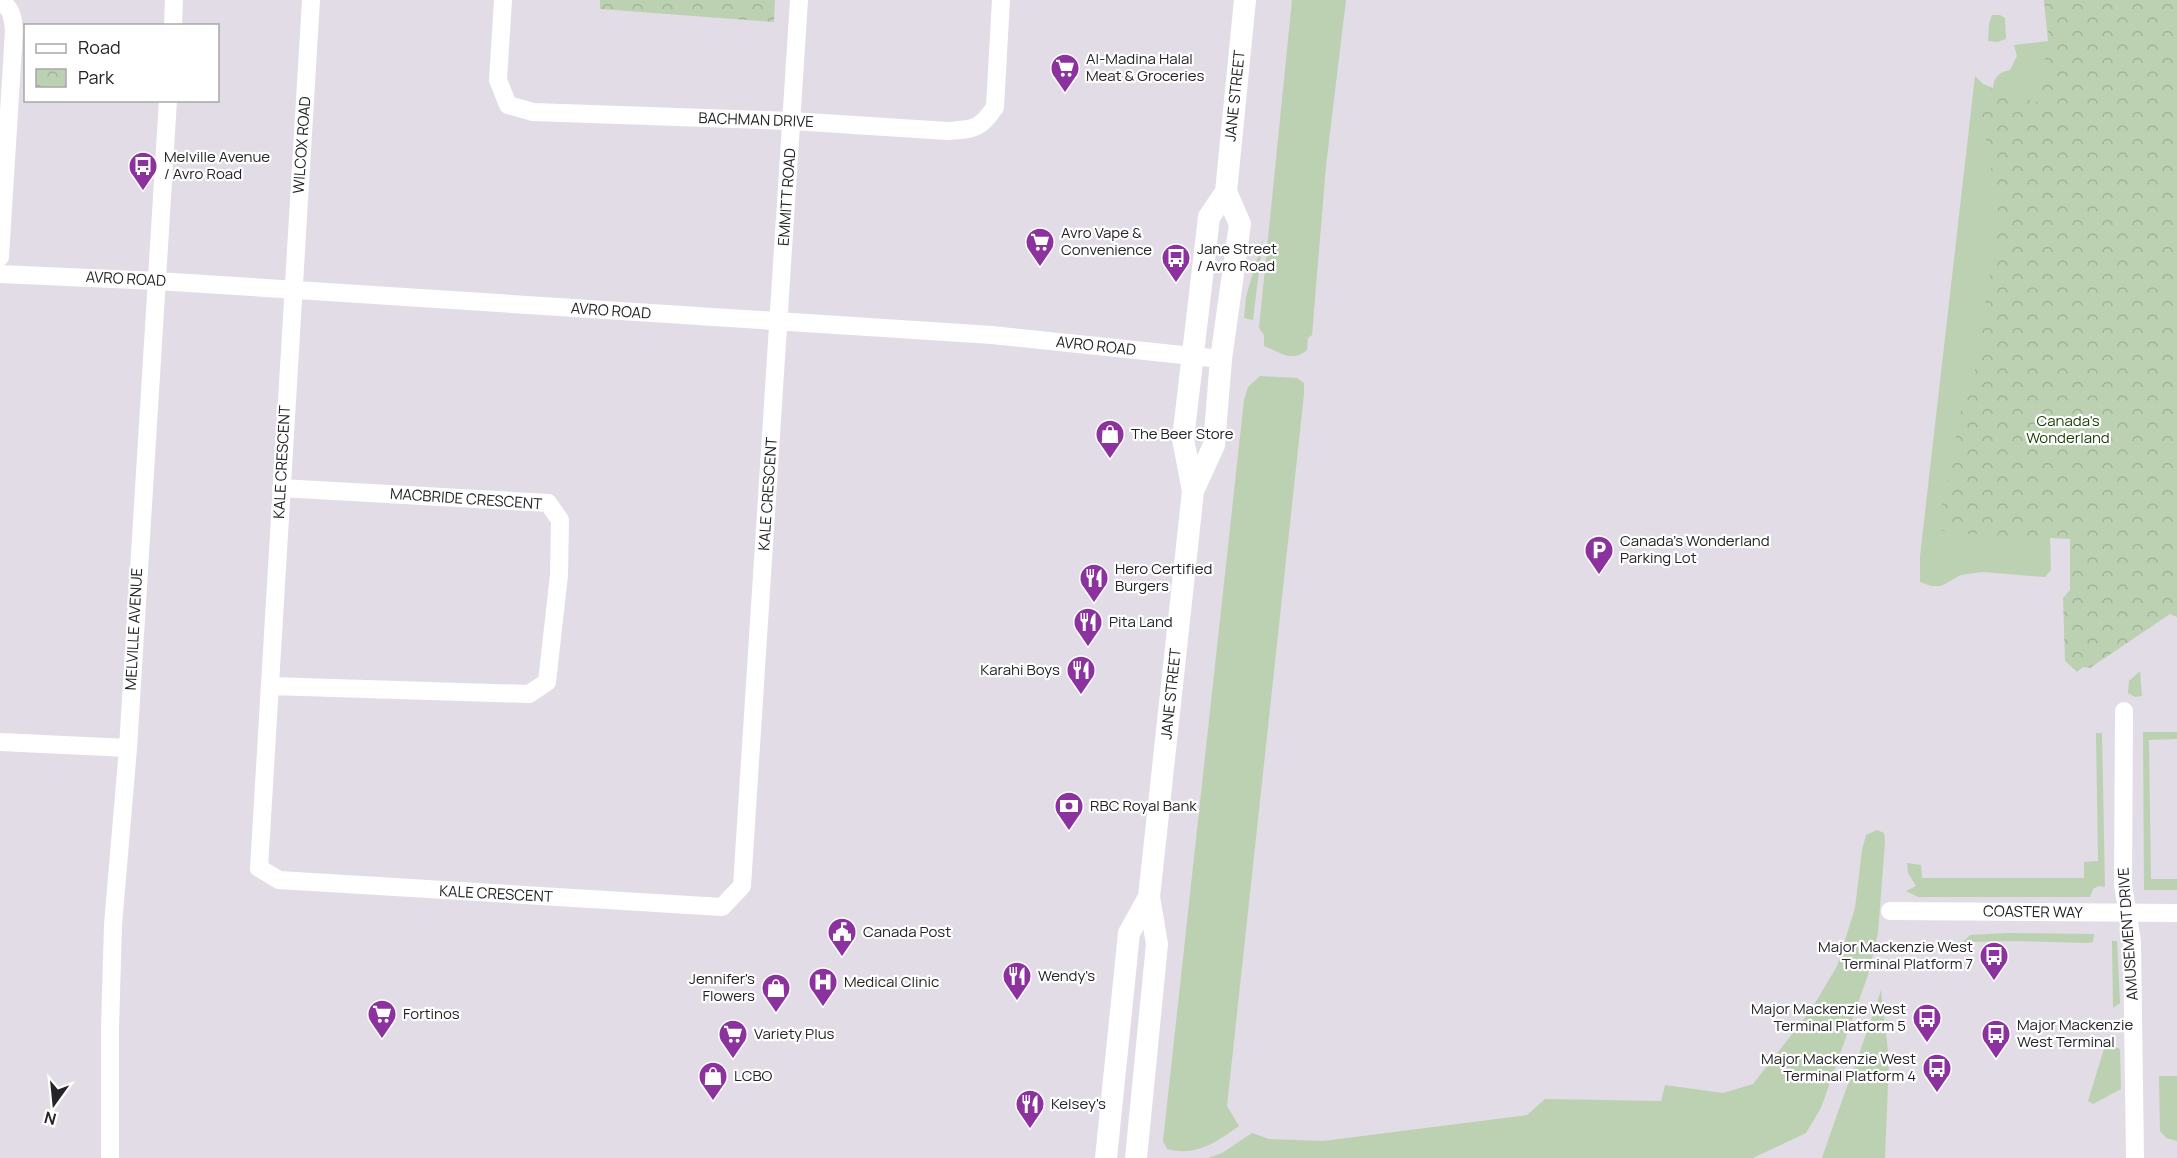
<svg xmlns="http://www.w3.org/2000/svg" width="2177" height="1158" viewBox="0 0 2177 1158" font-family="Manrope,sans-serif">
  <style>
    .green { fill: #bbd1b1 }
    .park { fill: url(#park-crowns) }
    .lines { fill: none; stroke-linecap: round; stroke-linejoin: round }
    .minor { stroke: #fff; stroke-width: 18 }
    .major { stroke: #fff; stroke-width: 22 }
    .labels { text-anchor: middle; stroke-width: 4.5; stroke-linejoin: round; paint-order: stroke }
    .poi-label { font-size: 15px; fill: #252327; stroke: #fff; text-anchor: start }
    .street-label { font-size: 15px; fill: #252327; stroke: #fff }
    .park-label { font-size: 15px; fill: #1b3c05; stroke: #fff }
  </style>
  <defs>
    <pattern id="park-crowns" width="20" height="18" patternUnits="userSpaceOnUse" patternTransform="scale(1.5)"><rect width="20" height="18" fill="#bbd1b1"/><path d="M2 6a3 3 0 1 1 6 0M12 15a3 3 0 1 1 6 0" fill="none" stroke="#a1b398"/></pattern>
  </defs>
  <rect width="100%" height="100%" fill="#e2dce7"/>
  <!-- green -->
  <path class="green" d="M1292 0H1346L1326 166 1312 335 1308 338 1307 350C1292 363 1280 352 1264 346V335L1259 328Z
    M2044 0H2087L2055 524 2050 538 2051 570 2045 577 1982 572 1961 575 1941 586H1931L1920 582V556L1975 76 1983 84 1993 88C1994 77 1999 72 2010 70L2017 56 2014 45 2048 41Z
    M1992 15H2000L2005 18 2006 39 1997 42 1988 41 1989 24Z
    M1263 238 1253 320 1244 318 1246 297Z
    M1260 376 1297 378 1304 383V394L1227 1106 1239 1126C1216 1142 1196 1157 1167 1149L1163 1141 1244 400 1248 387Z
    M2140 671 2142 696 2135 697 2128 693 2129 681Z
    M2143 732H2177V739L2149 740 2151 879H2177V890H2144Z
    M2096 733H2102L2105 887 2099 886 2093 889 2090 897H1918L1906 891 1916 886 1908 873 1907 863 1921 865 1922 878H2084V862L2098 861Z
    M1877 830 1884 833 1885 842 1878 933 1868 975 1821 1108 1806 1133 1753 1158H1208L1222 1153 1252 1133 1269 1139 1323 1141 1527 1115 1545 1099 1661 1101 1665 1085 1723 1093 1753 1084 1811 1010 1837 966 1855 908 1862 850 1866 835Z
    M2009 933 2094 934 2093 942 2088 943 2015 941 1963 942 1970 935Z
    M2112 941H2117L2120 1003 2113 1008Z
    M1881 990 1889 1060 1885 1158H1822C1841 1101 1863 1046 1881 990Z
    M2113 1046 2120 1049 2121 1089 2093 1104 2088 1101 2104 1049Z
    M2159 1076H2177V1141L2166 1138 2160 1131Z"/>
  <!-- park -->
  <path class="park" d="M600 0H775L774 22 600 9Z
    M2044 0H2177V617L2170 614 2090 668 2083 667 2077 672 2065 661 2063 598 2070 590V539L1954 533 1937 530 1968 376H1974L1999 216 1987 143 1979 115 1981 90 1991 89 2038 102 2043 86 2040 84 2049 41Z"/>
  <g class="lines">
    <!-- minor -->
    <path class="minor" d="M311 0 259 868 279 880 722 907 742 886 799 0
      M503 0 498 80 508 105 533 112 792 121 948 131C973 129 980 130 995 107L1001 0
      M0 1C12 8 13 18 14 31L0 257
      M173 26 174 0
      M0 274 158 281 992 335 1221 359
      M270 686 529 694 547 682 559 575 560 520 548 503 281 488
      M2124 711 2123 885 2132 942 2135 1158
      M0 742 128 748
      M1890 911 2177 913
      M110 1158V1028L113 925 128 748 168 100"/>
    <!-- major -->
    <path class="major" d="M1193 491 1214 445 1221 359 1240 224 1226 192 1245 0
      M1106 1158 1129 933 1149 897
      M1136 1158 1157 944 1149 897 1193 491 1183 439 1209 217 1226 192"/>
  </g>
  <!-- icons -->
  <defs>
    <g id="supermarket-pin" transform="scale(1.5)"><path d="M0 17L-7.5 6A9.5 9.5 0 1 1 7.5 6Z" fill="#8c329e" stroke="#fff"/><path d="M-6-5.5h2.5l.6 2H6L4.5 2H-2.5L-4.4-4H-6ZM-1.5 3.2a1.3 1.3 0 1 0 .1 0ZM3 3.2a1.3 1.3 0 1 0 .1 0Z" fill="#fff"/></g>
    <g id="bus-pin" transform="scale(1.5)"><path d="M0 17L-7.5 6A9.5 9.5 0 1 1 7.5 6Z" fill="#8c329e" stroke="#fff"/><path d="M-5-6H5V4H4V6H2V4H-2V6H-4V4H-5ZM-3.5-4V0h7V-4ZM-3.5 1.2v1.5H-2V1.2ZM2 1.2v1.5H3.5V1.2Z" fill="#fff"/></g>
    <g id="shop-pin" transform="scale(1.5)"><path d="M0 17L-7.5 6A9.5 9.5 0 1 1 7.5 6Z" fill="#8c329e" stroke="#fff"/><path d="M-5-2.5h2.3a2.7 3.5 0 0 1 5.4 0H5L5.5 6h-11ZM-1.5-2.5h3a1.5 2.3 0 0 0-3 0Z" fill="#fff"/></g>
    <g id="parking-pin" transform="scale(1.5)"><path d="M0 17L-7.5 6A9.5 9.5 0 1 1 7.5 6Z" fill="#8c329e" stroke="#fff"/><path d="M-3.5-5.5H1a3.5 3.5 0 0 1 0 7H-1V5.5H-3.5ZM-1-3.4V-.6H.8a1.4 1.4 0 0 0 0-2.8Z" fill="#fff"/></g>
    <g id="restaurant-pin" transform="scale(1.5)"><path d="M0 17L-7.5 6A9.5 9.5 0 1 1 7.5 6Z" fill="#8c329e" stroke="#fff"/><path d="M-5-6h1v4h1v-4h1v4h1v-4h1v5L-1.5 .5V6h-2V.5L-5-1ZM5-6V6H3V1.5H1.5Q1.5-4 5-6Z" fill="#fff"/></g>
    <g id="bank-pin" transform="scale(1.5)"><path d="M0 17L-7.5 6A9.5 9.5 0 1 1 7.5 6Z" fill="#8c329e" stroke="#fff"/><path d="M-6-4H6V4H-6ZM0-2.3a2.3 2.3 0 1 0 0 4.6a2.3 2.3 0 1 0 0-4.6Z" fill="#fff"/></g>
    <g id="civic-pin" transform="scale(1.5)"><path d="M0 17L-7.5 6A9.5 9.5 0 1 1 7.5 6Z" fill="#8c329e" stroke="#fff"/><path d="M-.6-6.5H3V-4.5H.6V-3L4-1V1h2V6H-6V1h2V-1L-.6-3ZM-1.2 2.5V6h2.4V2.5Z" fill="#fff"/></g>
    <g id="hospital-pin" transform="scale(1.5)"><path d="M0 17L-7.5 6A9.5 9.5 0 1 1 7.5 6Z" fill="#8c329e" stroke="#fff"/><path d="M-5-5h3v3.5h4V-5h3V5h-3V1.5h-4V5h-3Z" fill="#fff"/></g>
  </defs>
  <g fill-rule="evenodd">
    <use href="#supermarket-pin" x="1065" y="68"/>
    <use href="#bus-pin" x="143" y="166"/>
    <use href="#supermarket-pin" x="1040" y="242"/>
    <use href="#bus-pin" x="1176" y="258"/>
    <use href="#shop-pin" x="1110" y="434"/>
    <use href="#parking-pin" x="1599" y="550"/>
    <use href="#restaurant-pin" x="1094" y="578"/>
    <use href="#restaurant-pin" x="1088" y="622"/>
    <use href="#restaurant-pin" x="1081" y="670"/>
    <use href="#bank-pin" x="1069" y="806"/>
    <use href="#civic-pin" x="842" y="932"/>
    <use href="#bus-pin" x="1994" y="956"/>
    <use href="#restaurant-pin" x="1017" y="976"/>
    <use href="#hospital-pin" x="823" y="982"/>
    <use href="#shop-pin" x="776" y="988"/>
    <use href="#supermarket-pin" x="382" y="1014"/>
    <use href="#bus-pin" x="1927" y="1018"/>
    <use href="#supermarket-pin" x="733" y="1034"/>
    <use href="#bus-pin" x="1996" y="1034"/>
    <use href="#bus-pin" x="1937" y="1068"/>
    <use href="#shop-pin" x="713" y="1076"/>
    <use href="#restaurant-pin" x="1030" y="1104"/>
  </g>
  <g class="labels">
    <!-- poi labels -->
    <g class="poi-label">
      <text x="1086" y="64">Al-Madina Halal<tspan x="1086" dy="17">Meat &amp; Groceries</tspan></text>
      <text x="164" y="162">Melville Avenue<tspan x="164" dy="17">/ Avro Road</tspan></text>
      <text x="1061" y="238">Avro Vape &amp;<tspan x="1061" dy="17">Convenience</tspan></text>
      <text x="1197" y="254">Jane Street<tspan x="1197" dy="17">/ Avro Road</tspan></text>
      <text x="1131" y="439">The Beer Store</text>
      <text x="1620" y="546">Canada's Wonderland<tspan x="1620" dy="17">Parking Lot</tspan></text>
      <text x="1115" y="574">Hero Certified<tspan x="1115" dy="17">Burgers</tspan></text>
      <text x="1109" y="627">Pita Land</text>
      <text x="1060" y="675" text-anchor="end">Karahi Boys</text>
      <text x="1090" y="811">RBC Royal Bank</text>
      <text x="863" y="937">Canada Post</text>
      <text x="1973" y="952" text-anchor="end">Major Mackenzie West<tspan x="1973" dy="17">Terminal Platform 7</tspan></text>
      <text x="1038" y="981">Wendy's</text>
      <text x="755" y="984" text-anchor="end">Jennifer's<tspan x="755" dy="17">Flowers</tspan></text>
      <text x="844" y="987">Medical Clinic</text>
      <text x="1906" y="1014" text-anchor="end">Major Mackenzie West<tspan x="1906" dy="17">Terminal Platform 5</tspan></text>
      <text x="403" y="1019">Fortinos</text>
      <text x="2017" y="1030">Major Mackenzie<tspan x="2017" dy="17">West Terminal</tspan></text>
      <text x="754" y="1039">Variety Plus</text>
      <text x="1916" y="1064" text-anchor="end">Major Mackenzie West<tspan x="1916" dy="17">Terminal Platform 4</tspan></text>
      <text x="734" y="1081">LCBO</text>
      <text x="1051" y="1109">Kelsey's</text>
    </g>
    <!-- street labels -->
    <g class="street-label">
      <text transform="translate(1235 96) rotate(-84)" y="5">JANE STREET</text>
      <text transform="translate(756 120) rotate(2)" y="5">BACHMAN DRIVE</text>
      <text transform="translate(302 145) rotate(-86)" y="5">WILCOX ROAD</text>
      <text transform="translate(787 197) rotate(-86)" y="5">EMMITT ROAD</text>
      <text transform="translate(126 279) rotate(3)" y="5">AVRO ROAD</text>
      <text transform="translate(611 311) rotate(4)" y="5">AVRO ROAD</text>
      <text transform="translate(1096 346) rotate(6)" y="5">AVRO ROAD</text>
      <text transform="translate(282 462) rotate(-87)" y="5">KALE CRESCENT</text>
      <text transform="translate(768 494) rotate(-86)" y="5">KALE CRESCENT</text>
      <text transform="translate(466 499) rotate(4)" y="5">MACBRIDE CRESCENT</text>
      <text transform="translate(134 629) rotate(-87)" y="5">MELVILLE AVENUE</text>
      <text transform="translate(1171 694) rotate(-84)" y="5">JANE STREET</text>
      <text transform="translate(496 894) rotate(3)" y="5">KALE CRESCENT</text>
      <text transform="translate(2033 912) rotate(1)" y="5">COASTER WAY</text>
      <text transform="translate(2128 934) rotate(-94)" y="5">AMUSEMENT DRIVE</text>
    </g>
    <!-- park labels -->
    <g class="park-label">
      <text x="2068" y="426">Canada's<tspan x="2068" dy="17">Wonderland</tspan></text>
    </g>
  </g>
  <!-- legend -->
  <rect x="24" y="24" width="195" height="78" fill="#ffffff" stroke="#a8a7a9" stroke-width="1.5"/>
  <rect x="36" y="44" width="30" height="9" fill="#ffffff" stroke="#a8a7a9" stroke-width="1.5"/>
  <text x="78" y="54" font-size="18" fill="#252327">Road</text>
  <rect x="36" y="69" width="30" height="18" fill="url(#park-crowns)" stroke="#a8a7a9" stroke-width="1.5"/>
  <text x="78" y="84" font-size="18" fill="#252327">Park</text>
  <!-- north arrow -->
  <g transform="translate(54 1104) rotate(195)" stroke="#ffffff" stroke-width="4.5" paint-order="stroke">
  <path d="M0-4.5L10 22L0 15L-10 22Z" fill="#252327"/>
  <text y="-9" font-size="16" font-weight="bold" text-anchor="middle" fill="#252327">N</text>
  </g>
</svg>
